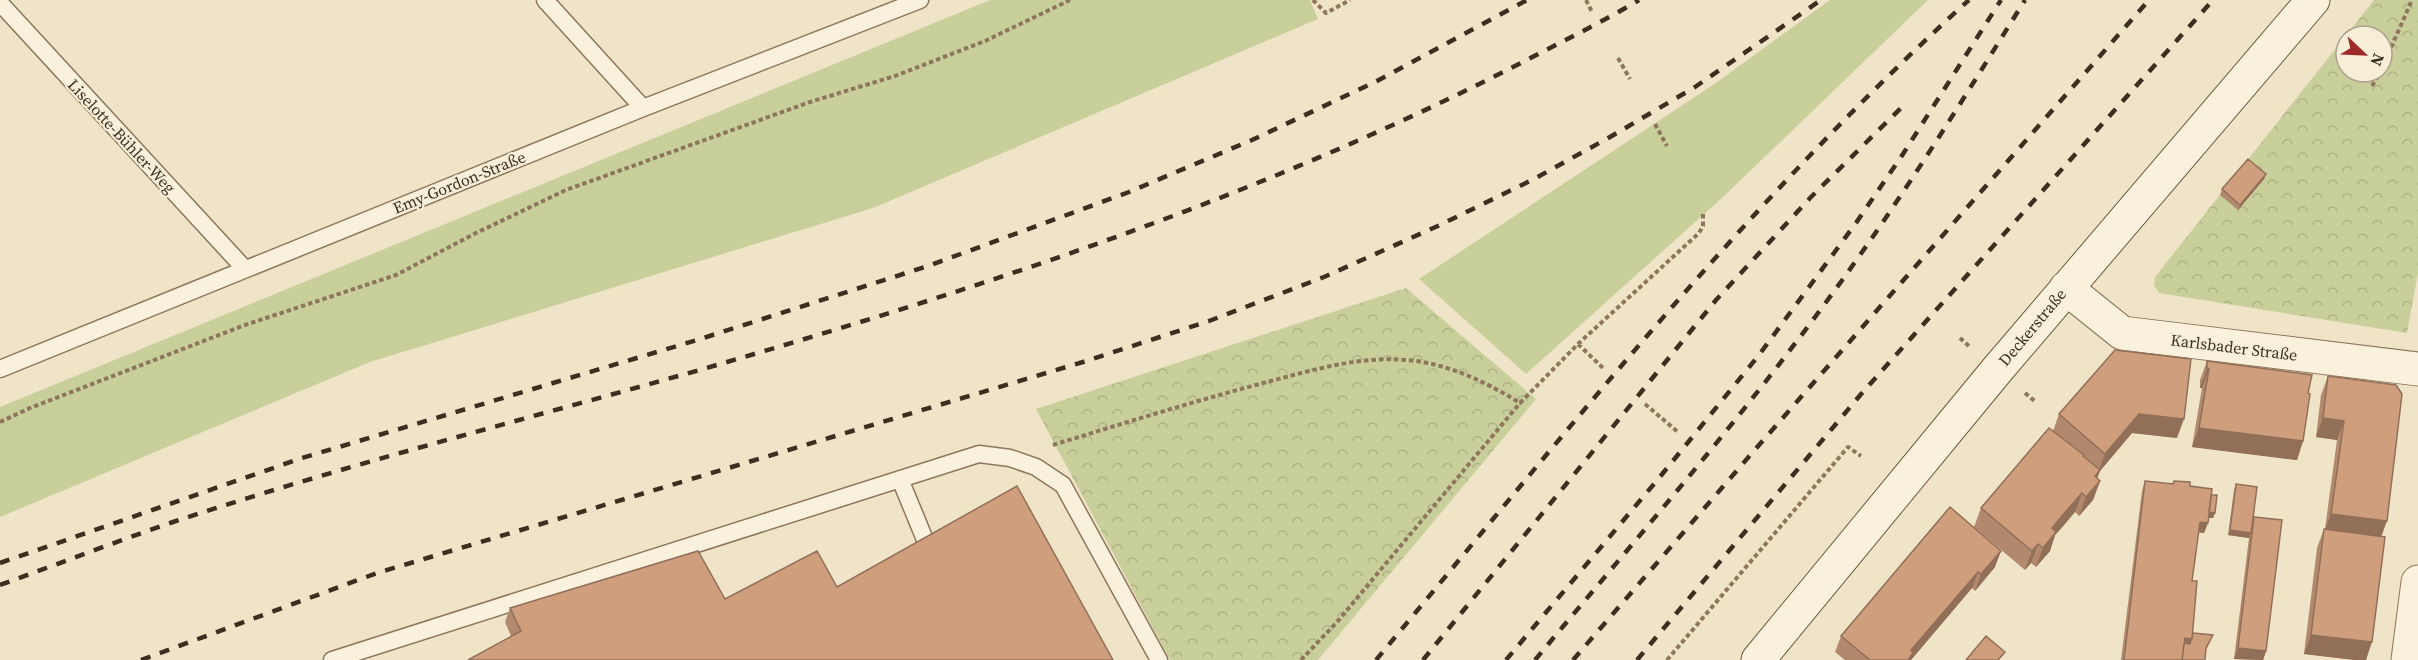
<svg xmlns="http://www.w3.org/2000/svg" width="2418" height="660" viewBox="0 0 2418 660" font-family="'Source Serif 4',serif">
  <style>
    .green { fill: #c9cf9b }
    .park { fill: url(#park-crowns); fill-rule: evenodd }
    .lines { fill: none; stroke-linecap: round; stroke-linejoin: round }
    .lane-casing { stroke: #8d765c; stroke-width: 19 }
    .street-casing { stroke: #8d765c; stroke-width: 35 }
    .secondary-casing { stroke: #6f573f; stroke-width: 35 }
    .path { stroke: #8d765c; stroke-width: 4; stroke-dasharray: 4.5 3; stroke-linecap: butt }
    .lane { stroke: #faf1dc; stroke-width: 16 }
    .street { stroke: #faf1dc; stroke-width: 33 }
    .secondary { stroke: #faf1dc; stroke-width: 33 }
    .rail { stroke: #3d2e20; stroke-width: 4.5; stroke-dasharray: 10 10; stroke-linecap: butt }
    .wall { fill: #b2896c }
    .shaded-wall { fill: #916f58 }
    .building { fill: #cf9f7d; stroke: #916f58; stroke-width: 1.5 }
    .labels { text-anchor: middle; stroke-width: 4.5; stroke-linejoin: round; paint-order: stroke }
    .street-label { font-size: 16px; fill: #3d2e20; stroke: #f7eed8 }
  </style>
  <defs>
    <pattern id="park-crowns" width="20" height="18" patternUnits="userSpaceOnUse" patternTransform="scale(1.5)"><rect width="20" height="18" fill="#c9cf9b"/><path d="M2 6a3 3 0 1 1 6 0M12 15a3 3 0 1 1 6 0" fill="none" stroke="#aeb285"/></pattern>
  </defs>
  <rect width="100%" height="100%" fill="#f0e4c8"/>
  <!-- green -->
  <path class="green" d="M990 0H1310L1318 19 873 208 370 362 0 517V407Z
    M1830 0H1928L1723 197 1526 374 1419 279 1713 85Z"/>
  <!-- park -->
  <path class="park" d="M2374 0H2418V273L2407 333 2159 293 2154 285 2155 277ZM2346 36H2382V72H2346Z
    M1406 288 1536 399 1318 660H1170L1036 409Z"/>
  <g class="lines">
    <!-- lane casing -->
    <g class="lane-casing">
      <path id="lane" d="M545 0 643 108
        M0 3 245 269
        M0 369 643 108 920 0
        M900 479 928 547
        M332 660 979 454 1010 458 1036 467 1063 485 1159 660"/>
    </g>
    <!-- street casing -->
    <g class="street-casing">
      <path id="street" d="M2066 288 2122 333 2418 369
        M2408 660 2418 582"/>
    </g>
    <!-- secondary casing -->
    <g class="secondary-casing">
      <path id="secondary" d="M1758 660 1997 370 2313 0"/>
    </g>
    <!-- path -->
    <path class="path" d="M1313 0 1326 13 1350 0
      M1586 0 1592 12
      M1618 58 1630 79
      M2382 68 2412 0
      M2372 86 2380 72
      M1655 124 1667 146
      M1960 338 1971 348
      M1578 344 1603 368
      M2025 393 2036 402
      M1645 404 1679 433
      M0 422 30 408 245 325 396 275 476 233 566 190 810 102 895 76 985 41 1070 0
      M1053 445C1124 423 1195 401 1267 382 1313 370 1358 356 1406 360 1447 363 1486 382 1520 403L1578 344 1699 233 1703 226V211
      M1301 660 1337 622 1520 403
      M1667 660 1848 447 1861 456"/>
    <!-- lane -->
    <use href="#lane" class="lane"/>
    <!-- street -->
    <use href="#street" class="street"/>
    <!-- secondary -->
    <use href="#secondary" class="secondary"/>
    <!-- rail -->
    <path class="rail" d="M0 563 302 458 697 340 928 266 1129 192 1252 140 1375 82 1527 0
      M0 585C58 564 115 542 173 522 348 464 527 419 703 369 982 288 1257 198 1515 66 1557 44 1599 24 1639 0
      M141 660 377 573 1083 362 1209 321 1324 277 1440 225 1534 179 1610 137 1695 87 1821 0
      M1376 660C1566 433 1749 199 1969 0
      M1423 660 1716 300 1811 197 1906 103
      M1506 660 1659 478 1759 355 1856 223 1903 154 2001 0
      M1535 660C1630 546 1729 433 1818 313 1893 213 1959 106 2025 0
      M1573 660 1759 445 2149 0
      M1637 660 1862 393 2213 0"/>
  </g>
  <!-- wall -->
  <path class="wall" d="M2266 174 2264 179 2238 210 2220 195 2222 189Z
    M2207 361 2308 393 2303 441 2297 460 2192 447 2202 388H2200V380Z
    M2328 376 2381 536 2366 660H2355L2304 654 2317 548 2324 529H2325L2337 440 2316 437 2321 395Z
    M2059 414 2177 438 2132 433 2100 471 2097 478 2100 481 2093 500 2079 516 2075 512 2060 530 2055 535 2050 551 2036 567 2031 563 2025 570 1974 527 1981 508 2053 431Z
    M2145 481 2190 486 2211 495 2215 513 2213 518H2209L2204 533 2198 532 2192 581 2193 633 2211 640 2206 650 2205 660H2121L2142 491Z
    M2236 484 2252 521 2254 517 2266 651 2263 660 2234 659 2249 538 2228 535 2234 490Z
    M1950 507 1995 567 1975 591 1972 588 1911 660H1845L1835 652 1841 636Z
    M837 587 511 636 505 622 510 608 725 599Z"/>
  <!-- shaded-wall -->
  <path class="shaded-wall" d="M2266 174 2264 179 2238 210 2240 205Z
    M2207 369H2209L2202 388H2200Z
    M2139 414 2184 419 2177 438 2132 433 2100 471 2093 489 2100 481 2093 500 2079 516 2086 497 2095 476 2098 472 2105 454Z
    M2323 418 2344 421 2337 440 2316 437Z
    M2199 428 2303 441 2297 460 2192 447Z
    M2082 493 2075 512 2055 535 2050 551 2036 567 2043 548 2052 528Z
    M2208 512 2215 513 2213 518H2206Z
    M2331 514 2387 521 2380 540 2324 533Z
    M2200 522 2208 523 2204 533 2196 532Z
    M2230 530 2251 533 2249 538 2228 535Z
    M2038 544 2031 563 2025 570 2032 551Z
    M2001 551 1995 567 1975 591 1981 574Z
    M1978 572 1972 588 1911 660H1907L1911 650Z
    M2311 635 2372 642 2366 660H2355L2304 654Z
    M2185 638 2192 639 2188 649 2182 648Z
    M2238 648 2266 651 2263 660 2234 659Z"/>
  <!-- building -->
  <path class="building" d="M2248 159 2266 174 2240 205 2222 189Z
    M2115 350 2191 359 2184 419 2139 414 2105 454 2059 414Z
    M2207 361 2312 375 2308 393 2310 394 2303 441 2199 428 2209 369H2207Z
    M2328 376 2396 385 2402 394 2387 521 2331 514 2344 421 2323 418Z
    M2049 428 2084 455 2083 456 2100 470 2095 476 2100 481 2086 497 2082 493 2067 510 2052 528 2056 532 2043 548 2038 544 2032 551 1981 508Z
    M2145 481 2173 484 2174 481 2190 482V486L2212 489 2208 523 2200 522 2192 581H2197L2192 639 2185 638 2182 660H2124Z
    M2236 484 2257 487 2251 533 2230 530Z
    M1017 486 1113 660H468L521 631 510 608 698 551 725 599 817 551 837 587Z
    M2211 495H2217L2215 513 2209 512Z
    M1950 507 2001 551 1981 574 1978 572 1911 650 1913 653 1908 660H1870L1841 636Z
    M2254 517 2282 520 2266 651 2238 648Z
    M2324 529 2385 537 2372 642 2311 635Z
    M2193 633 2213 635 2206 648 2205 660H2182L2184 643 2190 644Z
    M1986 636 2005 652 1998 660H1966Z"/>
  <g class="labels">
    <!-- street labels -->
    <g class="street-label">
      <text transform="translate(122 136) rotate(47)" y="6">Liselotte-Bühler-Weg</text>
      <text transform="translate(459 182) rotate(-22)" y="6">Emy-Gordon-Straße</text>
      <text transform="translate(2032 327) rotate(-50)" y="6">Deckerstraße</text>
      <text transform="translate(2234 347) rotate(7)" y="6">Karlsbader Straße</text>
    </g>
  </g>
  <!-- north arrow -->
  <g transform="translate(2364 54) rotate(113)"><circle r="28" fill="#f7eed8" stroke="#ada18e" stroke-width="1.5"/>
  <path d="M0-4.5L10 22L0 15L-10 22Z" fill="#9e2a2b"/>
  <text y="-9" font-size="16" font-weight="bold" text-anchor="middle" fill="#3d2e20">N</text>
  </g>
</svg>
